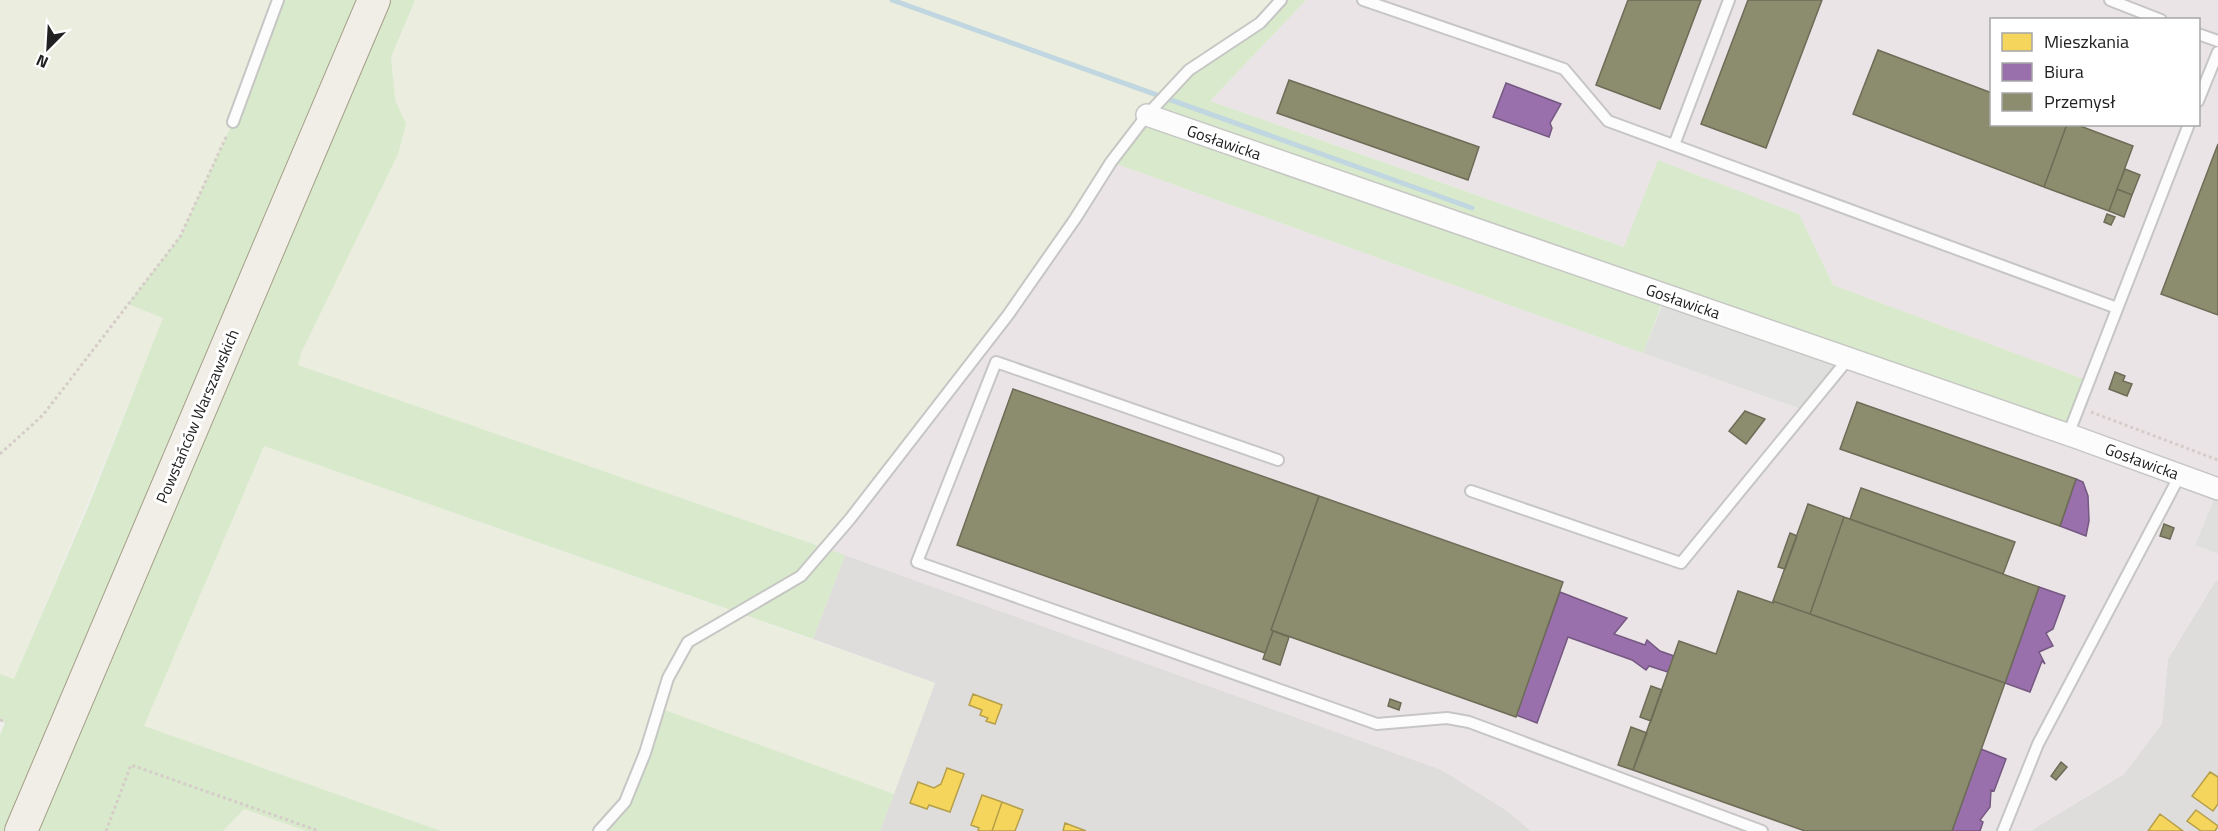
<svg xmlns="http://www.w3.org/2000/svg" width="2218" height="831" viewBox="0 0 2218 831" font-family="'Titillium Web',sans-serif">
  <style>
    .residential { fill: #dedddb }
    .industrial { fill: #ebe4e7; fill-rule: evenodd }
    .farmland { fill: #ebedde }
    .grass { fill: #d8eacb }
    .parking { fill: #dfdfdd }
    .homes { fill: #f6d55c; stroke: #b69f4a; stroke-width: 1.5 }
    .offices { fill: #9970ab; stroke: #755882; stroke-width: 1.5 }
    .industry { fill: #8c8c6e; stroke: #6c6c57; stroke-width: 1.5 }
    .lines { fill: none; stroke-linecap: round; stroke-linejoin: round }
    .stream { stroke: #c0d6e0; stroke-width: 5 }
    .lane-casing { stroke: #c6c6c4; stroke-width: 14 }
    .street-casing { stroke: #c6c6c4; stroke-width: 24 }
    .primary-casing { stroke: #a49e88; stroke-width: 34 }
    .path { stroke: #d6ccc9; stroke-width: 3; stroke-dasharray: 3 3; stroke-linecap: butt }
    .lane { stroke: #fcfcfc; stroke-width: 10 }
    .street { stroke: #fcfcfc; stroke-width: 21 }
    .primary { stroke: #f1ede7; stroke-width: 32 }
    .labels { text-anchor: middle; stroke-width: 6; stroke-linejoin: round; paint-order: stroke }
    .street-label { font-size: 16px; fill: #212121; stroke: #fff }
  </style>
  <rect width="100%" height="100%" fill="#eeeeea"/>
  <!-- residential -->
  <path class="residential" d="M845 555 1442 770 1506 810 1531 831H880L935 683 813 639Z
    M2216 580 2218 581V831H2030L2124 774 2161 724 2168 659Z"/>
  <!-- industrial -->
  <path class="industrial" d="M1306 0H2218V490L2195 545 2218 554V581L2216 580 2168 659 2162 724 2124 774 2030 831H1531L1506 810 1442 770 825 548 1111 162 1805 411 1849 358 2088 381 1833 285 1799 214 1658 160 1625 247 1210 101ZM1992 20H2198V124H1992Z"/>
  <!-- farmland -->
  <path class="farmland" d="M0 0H278L233 122 180 237 128 304 164 318 14 679 0 674Z
    M415 0H1281L1147 115 1075 219 825 548 297 365 301 353 406 124 395 100 391 57Z
    M264 446 935 683 894 794 659 709 625 802 599 831H441L143 726Z
    M244 809 306 831H223Z"/>
  <!-- grass -->
  <path class="grass" d="M278 0H415L391 57 395 100 406 124 398 154 301 353 298 365 845 555 813 639 264 446 144 726 441 831H306L244 809 223 831H0V735L5 723 0 720V674L14 679 89 505 163 318 128 304 180 237 233 122Z
    M1281 0H1306L1210 101 1624 247 1658 160 1799 214 1833 285 2089 381 2068 435 1665 295 1643 353 1111 162 1189 70 1260 23Z
    M659 708 894 794 880 831H599L625 802Z"/>
  <!-- parking -->
  <path class="parking" d="M1666 295 1849 358 1806 411 1643 353Z
    M2218 490V554L2195 545Z"/>
  <!-- homes -->
  <path class="homes" d="M973 694 1002 705 995 724 986 721 988 718 980 715 982 710 969 705Z
    M947 768 964 774 950 812 929 805 927 809 910 803 918 782 934 788 941 784Z
    M2210 772 2218 777V804L2213 811 2192 796Z
    M982 795 1002 802 992 831H978L979 828 971 825Z
    M1002 802 1023 810 1015 831H992Z
    M2196 810 2218 826 2215 831H2201L2187 821Z
    M2160 814 2183 831H2148Z
    M1065 823 1086 831H1063Z"/>
  <!-- offices -->
  <path class="offices" d="M1506 83 1561 104 1550 123 1552 128 1549 137 1493 117Z
    M2076 479 2083 482 2088 496 2089 521 2086 536 2060 526Z
    M2039 587 2065 596 2053 629 2046 633 2053 646 2039 652 2045 664 2042 661 2030 692 2005 683Z
    M1560 592 1627 618 1614 634 1645 645 1647 640 1660 651 1674 656 1668 672 1649 666 1646 670 1632 660 1568 637 1537 723 1516 715Z
    M1981 749 2006 759 1994 791 1991 790 1990 807 1980 820 1983 822 1980 831H1952Z"/>
  <!-- industry -->
  <path class="industry" d="M1628 0H1701L1660 109 1596 85Z
    M1748 0H1822L1766 148 1701 124Z
    M1878 50 1992 93V124H2067L2044 187 1853 114Z
    M1289 80 1479 147 1468 180 1277 113Z
    M2067 124H2075L2133 146 2109 211 2044 187Z
    M2218 144V315L2161 294Z
    M2125 169 2140 175 2132 195 2117 189Z
    M2117 189 2132 195 2124 217 2109 211Z
    M2107 214 2115 217 2111 225 2104 222Z
    M2115 372 2125 376 2123 381 2132 384 2127 396 2109 389Z
    M1013 389 1319 496 1271 630 1273 631 1265 653 957 545Z
    M1857 402 2076 479 2060 526 1840 449Z
    M1745 411 1765 419 1746 444 1729 431Z
    M1861 488 2015 542 2003 574 1850 519Z
    M1319 496 1563 582 1516 717 1271 630Z
    M1808 504 1844 517 1810 614 1773 601Z
    M1844 517 2039 587 2005 683 1810 614Z
    M2164 524 2174 528 2170 539 2160 536Z
    M1790 533 1797 536 1785 569 1778 567Z
    M1738 591 1773 603V601L2005 683 1952 831H1805L1633 770 1679 641 1716 654Z
    M1273 631 1289 637 1280 665 1263 659Z
    M1651 686 1662 690 1651 721 1640 717Z
    M1390 699 1401 703 1399 710 1388 706Z
    M1631 727 1647 733 1633 770 1618 765Z
    M2061 762 2067 767 2056 780 2051 776Z"/>
  <g class="lines">
    <!-- stream -->
    <path class="stream" d="M892 0 1472 208"/>
    <!-- lane casing -->
    <g class="lane-casing">
      <path id="lane" d="M1363 0 1564 69 1608 121 2117 308
        M2110 0 2161 20
        M2198 34 2218 41
        M2198 101 2218 52
        M233 122 278 0
        M1674 145 1729 0
        M2068 435 2189 124
        M1278 460 996 362 917 562 1377 724 1447 718 1469 722 1762 831
        M1471 491 1681 563 1849 358
        M599 831 625 802 645 753 668 678 688 642 801 576 850 519 1008 315 1075 219 1111 162 1147 115 1189 70 1260 23 1281 0
        M2003 831 2038 744 2180 475"/>
    </g>
    <!-- street casing -->
    <g class="street-casing">
      <path id="street" d="M1147 115 2078 438 2218 489"/>
    </g>
    <!-- primary casing -->
    <g class="primary-casing">
      <path id="primary" d="M21 831 374 0"/>
    </g>
    <!-- path -->
    <path class="path" d="M2091 412 2218 460
      M0 454 43 415 180 237 227 135
      M0 720 6 722
      M106 831 131 765 319 831"/>
    <!-- lane -->
    <use href="#lane" class="lane"/>
    <!-- street -->
    <use href="#street" class="street"/>
    <!-- primary -->
    <use href="#primary" class="primary"/>
  </g>
  <g class="labels">
    <!-- street labels -->
    <g class="street-label">
      <text transform="translate(1224 142) rotate(19)" y="6">Gosławicka</text>
      <text transform="translate(1683 301) rotate(19)" y="6">Gosławicka</text>
      <text transform="translate(197 416) rotate(-67)" y="6">Powstańców Warszawskich</text>
      <text transform="translate(2142 461) rotate(20)" y="6">Gosławicka</text>
    </g>
  </g>
  <!-- legend -->
  <rect x="1990" y="18" width="210" height="108" fill="#ffffff" stroke="#a6a6a6" stroke-width="1.5"/>
  <rect x="2002" y="33" width="30" height="18" fill="#f6d55c" stroke="#a6a6a6" stroke-width="1.5"/>
  <text x="2044" y="48" font-size="18" fill="#212121">Mieszkania</text>
  <rect x="2002" y="63" width="30" height="18" fill="#9970ab" stroke="#a6a6a6" stroke-width="1.5"/>
  <text x="2044" y="78" font-size="18" fill="#212121">Biura</text>
  <rect x="2002" y="93" width="30" height="18" fill="#8c8c6e" stroke="#a6a6a6" stroke-width="1.5"/>
  <text x="2044" y="108" font-size="18" fill="#212121">Przemysł</text>
  <!-- north arrow -->
  <g transform="translate(48 48) rotate(204)" stroke="#ffffff" stroke-width="4.5" paint-order="stroke">
  <path d="M0-4.5L10 22L0 15L-10 22Z" fill="#212121"/>
  <text y="-9" font-size="16" font-weight="bold" text-anchor="middle" fill="#212121">N</text>
  </g>
</svg>
